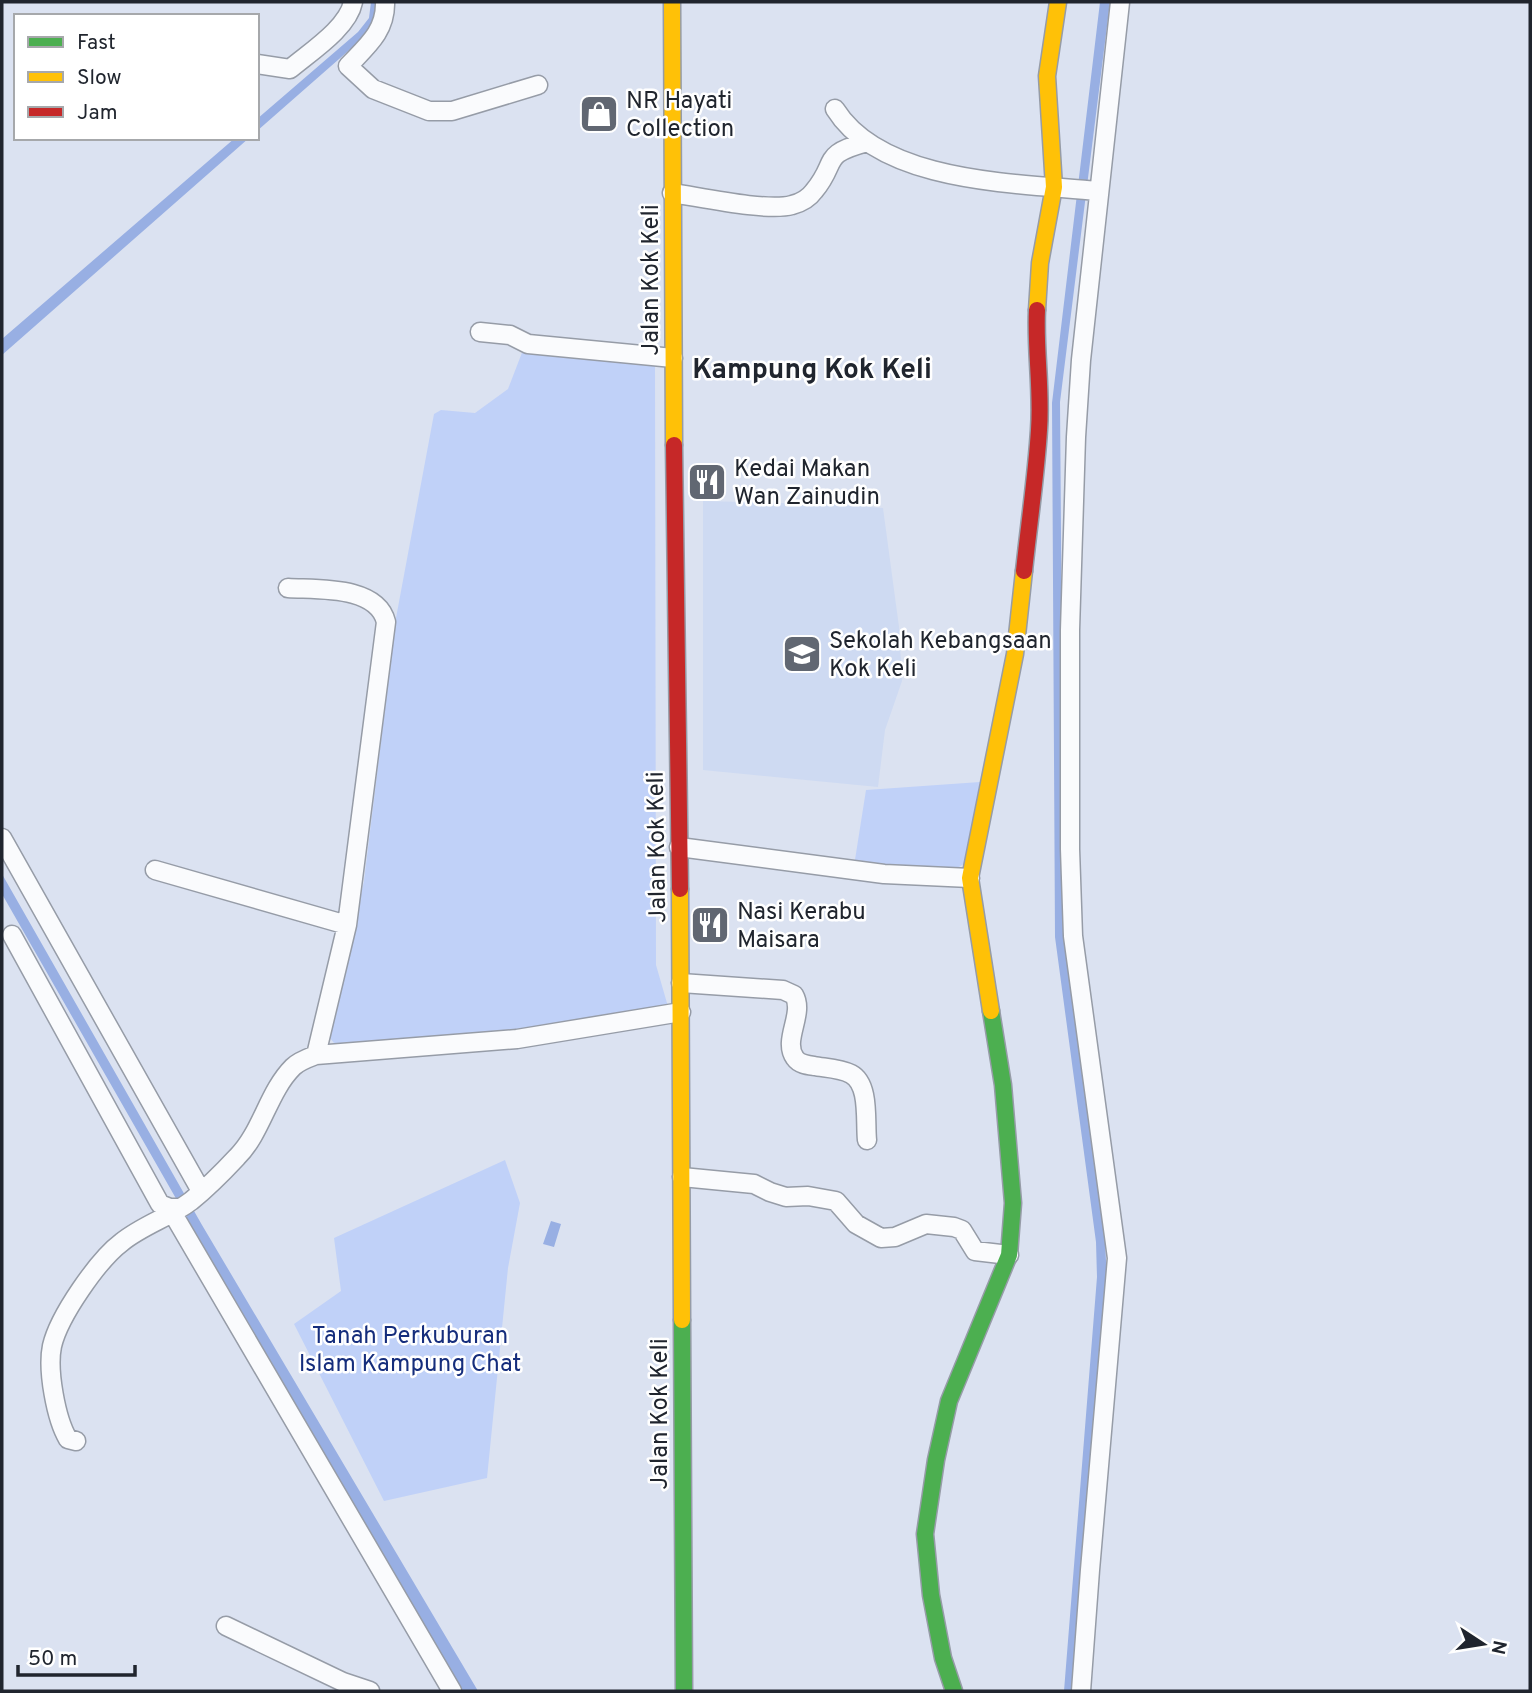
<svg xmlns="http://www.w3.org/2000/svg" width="1532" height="1693" viewBox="0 0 1532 1693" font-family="Overpass,sans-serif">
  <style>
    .built { fill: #cedaf2 }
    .green { fill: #c0d1f8 }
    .water { fill: #98afe3 }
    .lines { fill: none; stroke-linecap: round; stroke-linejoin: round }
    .street-casing { stroke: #969ca7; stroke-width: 21 }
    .fast-casing { stroke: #969ca7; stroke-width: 19 }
    .slow-casing { stroke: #969ca7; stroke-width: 19 }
    .jam-casing { stroke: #969ca7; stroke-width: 19 }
    .street { stroke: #fafbfd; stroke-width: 18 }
    .fast { stroke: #4caf50; stroke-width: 16 }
    .slow { stroke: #ffc107; stroke-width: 16 }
    .jam { stroke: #c62828; stroke-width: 16 }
    .labels { text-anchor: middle; stroke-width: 5; stroke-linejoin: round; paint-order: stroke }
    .poi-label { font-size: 24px; fill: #20252e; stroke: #fff; text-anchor: start }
    .street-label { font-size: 24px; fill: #20252e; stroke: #fff }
    .park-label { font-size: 24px; fill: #152d7c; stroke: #fff }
    .quarter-label { font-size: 28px; font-weight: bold; fill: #20252e; stroke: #fff }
  </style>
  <rect width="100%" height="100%" fill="#dbe2f1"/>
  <!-- built -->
  <path class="built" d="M703 501 825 504 883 508 899 627 902 681 885 730 878 787 703 770Z"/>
  <!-- green -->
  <path class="green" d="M523 350 655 363 656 965 669 1010 527 1032 340 1050 329 1037 364 881 396 618 434 414 441 410 475 413 508 389Z
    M980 782 964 864 952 871 854 866 866 790Z
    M505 1160 520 1203 508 1268 487 1478 384 1501 294 1324 341 1291 334 1238Z"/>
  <!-- water -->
  <path class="water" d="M371 2H377C379 16 371 27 363 38L257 131V119L358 32 369 18Z
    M1100 2H1110L1060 402 1064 933 1104 1222 1107 1280 1073 1691H1064L1097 1277 1096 1242 1055 937 1052 403Z
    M235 138H249L2 355V339Z
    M2 874 202 1225 478 1691H463L194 1230 2 894Z
    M551 1221 561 1224 554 1247 543 1244Z"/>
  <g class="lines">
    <!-- street casing -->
    <g class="street-casing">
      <path id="street" d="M385 2C386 31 367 46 348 66L373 89 429 111H452L538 85
        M257 64 290 69C310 52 348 28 353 2
        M835 109C882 184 1018 183 1098 191
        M672 193C700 197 767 212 792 205 800 203 809 198 814 191 839 161 819 155 867 142
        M480 332 510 335 528 344 673 358
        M288 588C316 590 377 585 386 622L347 925 316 1055
        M2 838 201 1191
        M679 847 884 874 970 878
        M155 870 347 925
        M12 935 160 1204 170 1208H179
        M681 983 783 990 794 995C805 1014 782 1040 795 1058 799 1064 807 1065 814 1066 825 1068 840 1068 851 1074 870 1084 865 1121 867 1140
        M682 1177 754 1184 770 1192 786 1197 808 1196 836 1201 856 1224 881 1238 895 1237 926 1224 954 1227 962 1230 975 1251 1009 1255
        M172 1212 452 1691
        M76 1441 68 1439C56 1419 47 1370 52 1346 59 1316 98 1260 122 1242 143 1225 170 1217 191 1201 207 1188 223 1172 237 1157 262 1132 268 1092 293 1067 299 1061 308 1058 316 1055L517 1039 681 1012
        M226 1626 343 1682 370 1691
        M1081 1691 1090 1570 1117 1258 1073 936 1070 849V630L1076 437 1081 360 1120 2"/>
    </g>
    <!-- fast casing -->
    <g class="fast-casing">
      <path id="fast" d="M682 1320 684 1691
        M954 1691 943 1658 931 1595 925 1534 936 1460 949 1401 1009 1255 1013 1203 1003 1085 991 1011"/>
    </g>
    <!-- slow casing -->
    <g class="slow-casing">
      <path id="slow" d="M672 2 674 445
        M1037 310 1040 263 1054 187 1047 76 1058 2
        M680 889 682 1320
        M991 1011 970 878 1015 654 1024 571"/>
    </g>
    <!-- jam casing -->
    <g class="jam-casing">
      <path id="jam" d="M674 445 680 889
        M1024 571C1029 524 1036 477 1039 430 1042 390 1035 350 1037 310"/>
    </g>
    <!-- street -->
    <use href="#street" class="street"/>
    <!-- fast -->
    <use href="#fast" class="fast"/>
    <!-- slow -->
    <use href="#slow" class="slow"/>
    <!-- jam -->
    <use href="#jam" class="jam"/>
  </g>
  <!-- icons -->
  <defs>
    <g id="shop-square" transform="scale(2.0125)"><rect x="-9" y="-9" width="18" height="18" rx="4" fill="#616772" stroke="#fff"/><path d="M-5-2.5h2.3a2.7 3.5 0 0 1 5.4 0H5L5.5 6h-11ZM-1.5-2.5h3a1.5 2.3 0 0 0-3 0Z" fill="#fff"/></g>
    <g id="restaurant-square" transform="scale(2.0125)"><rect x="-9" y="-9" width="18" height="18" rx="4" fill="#616772" stroke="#fff"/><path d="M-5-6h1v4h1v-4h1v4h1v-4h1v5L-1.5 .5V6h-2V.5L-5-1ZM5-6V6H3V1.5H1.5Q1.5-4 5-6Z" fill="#fff"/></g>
    <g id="school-square" transform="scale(2.0125)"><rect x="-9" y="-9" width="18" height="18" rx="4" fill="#616772" stroke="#fff"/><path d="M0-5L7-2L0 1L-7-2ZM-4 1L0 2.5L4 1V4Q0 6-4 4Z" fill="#fff"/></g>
  </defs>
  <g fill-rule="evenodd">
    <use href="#shop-square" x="599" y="114"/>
    <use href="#restaurant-square" x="707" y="482"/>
    <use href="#school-square" x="802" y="654"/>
    <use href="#restaurant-square" x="710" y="925"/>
  </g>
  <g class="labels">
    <!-- poi labels -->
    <g class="poi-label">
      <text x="626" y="108">NR Hayati<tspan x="626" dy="28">Collection</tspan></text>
      <text x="734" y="476">Kedai Makan<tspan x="734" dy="28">Wan Zainudin</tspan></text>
      <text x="829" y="648">Sekolah Kebangsaan<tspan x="829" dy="28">Kok Keli</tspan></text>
      <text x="737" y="919">Nasi Kerabu<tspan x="737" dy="28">Maisara</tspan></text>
    </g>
    <!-- street labels -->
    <g class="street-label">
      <text transform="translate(650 280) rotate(-90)" y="8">Jalan Kok Keli</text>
      <text transform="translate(656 847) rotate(-91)" y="8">Jalan Kok Keli</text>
      <text transform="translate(659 1414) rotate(-90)" y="8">Jalan Kok Keli</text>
    </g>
    <!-- park labels -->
    <g class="park-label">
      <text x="410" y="1343">Tanah Perkuburan<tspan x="410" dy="28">Islam Kampung Chat</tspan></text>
    </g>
    <!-- quarter labels -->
    <g class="quarter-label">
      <text x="812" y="378">Kampung Kok Keli</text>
    </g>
  </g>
  <!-- border -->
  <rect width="1532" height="1693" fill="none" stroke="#20252e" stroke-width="7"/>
  <!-- legend -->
  <rect x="14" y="14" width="245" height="126" fill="#ffffff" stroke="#a6a8ab" stroke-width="2"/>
  <rect x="28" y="37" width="35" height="10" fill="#4caf50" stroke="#a6a8ab" stroke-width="2"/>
  <text x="77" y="49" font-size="21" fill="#20252e">Fast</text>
  <rect x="28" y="72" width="35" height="10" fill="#ffc107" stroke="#a6a8ab" stroke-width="2"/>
  <text x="77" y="84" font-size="21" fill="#20252e">Slow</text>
  <rect x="28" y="107" width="35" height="10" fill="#c62828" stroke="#a6a8ab" stroke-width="2"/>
  <text x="77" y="119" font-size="21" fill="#20252e">Jam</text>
  <!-- north arrow -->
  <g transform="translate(1483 1644) rotate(102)" stroke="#ffffff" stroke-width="5" paint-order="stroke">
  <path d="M0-5L12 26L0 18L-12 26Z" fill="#20252e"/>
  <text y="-10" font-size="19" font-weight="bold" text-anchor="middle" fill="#20252e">N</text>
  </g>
  <!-- scale -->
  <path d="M18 1665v10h117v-10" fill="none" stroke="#20252e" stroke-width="3.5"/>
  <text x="28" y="1665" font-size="21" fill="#20252e" stroke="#ffffff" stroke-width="5" paint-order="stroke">50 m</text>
</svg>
